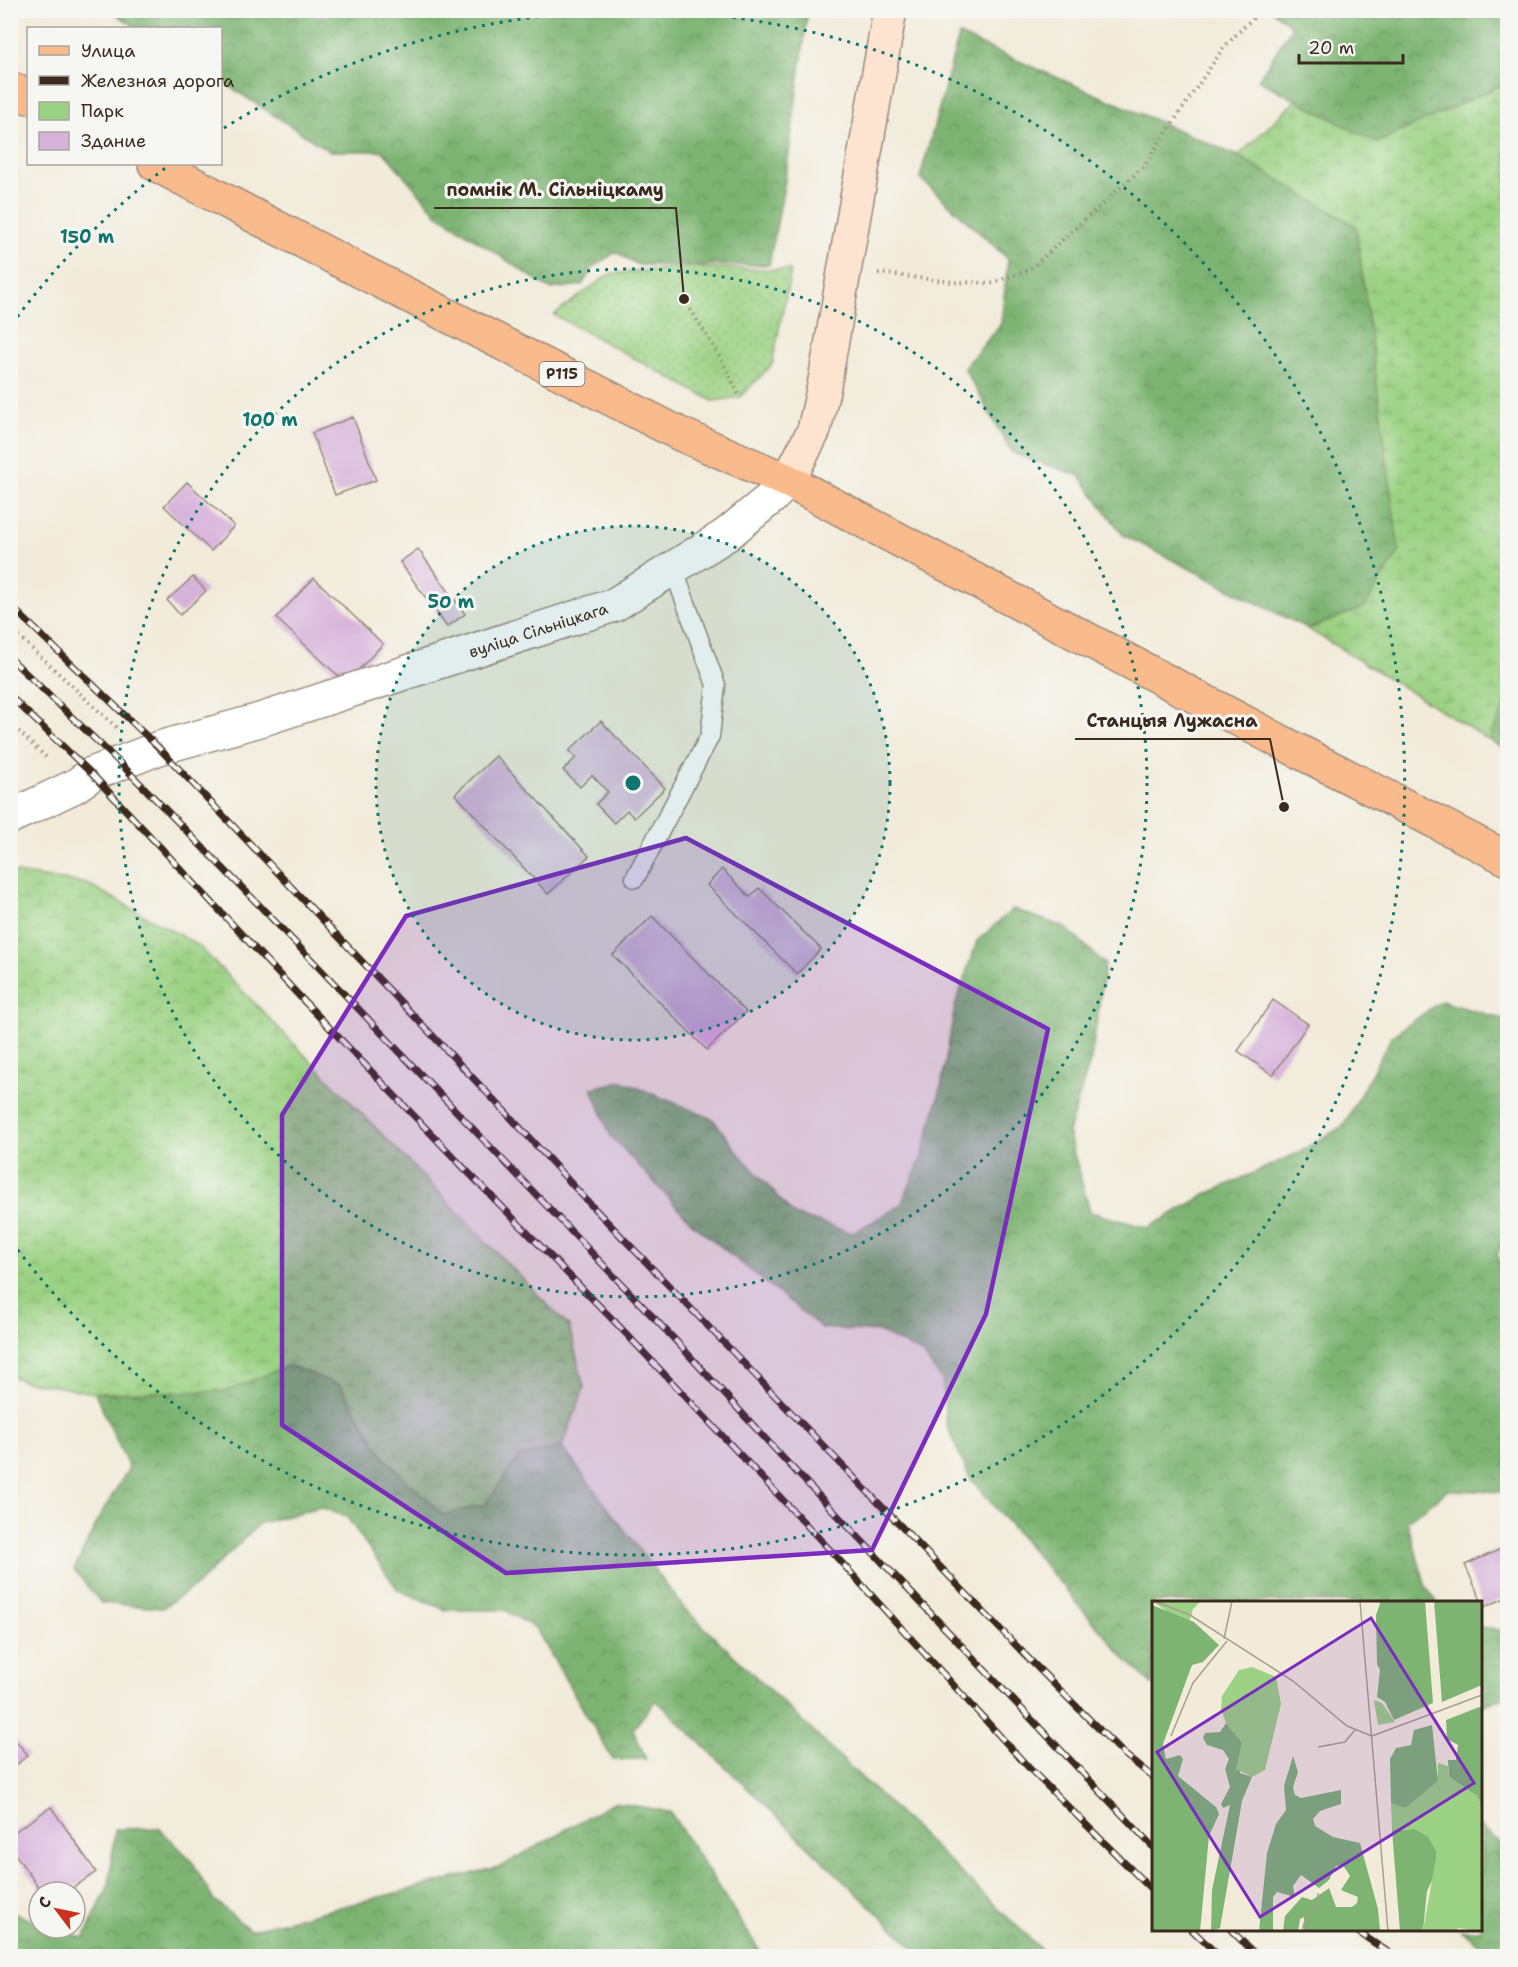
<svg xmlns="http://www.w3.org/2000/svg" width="1518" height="1967" viewBox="0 0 1518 1967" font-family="'Shantell Sans',sans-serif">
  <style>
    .green { fill: url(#green-dots); stroke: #6c7e51; stroke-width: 1.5 }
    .forest { fill: url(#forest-crowns); stroke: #5c6f48; stroke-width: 1.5 }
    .wetland { fill: url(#wetland-marsh); stroke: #6c7e51; stroke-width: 1.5 }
    .building { fill: #d7b2db }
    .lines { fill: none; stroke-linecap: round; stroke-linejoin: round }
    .lane-casing { stroke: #968a7c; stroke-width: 21 }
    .street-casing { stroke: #968a7c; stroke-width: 36 }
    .secondary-casing { stroke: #968a7c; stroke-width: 36 }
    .primary-casing { stroke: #968a7c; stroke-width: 36 }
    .path { stroke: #968a7c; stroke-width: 4; stroke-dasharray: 1.5 4.5; stroke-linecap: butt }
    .lane { stroke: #fff; stroke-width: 18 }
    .street { stroke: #fff; stroke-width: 33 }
    .secondary { stroke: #fde4d1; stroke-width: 33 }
    .primary { stroke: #fabb8c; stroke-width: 33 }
    .rail-casing { stroke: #3b2a1e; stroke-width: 7 }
    .rail { stroke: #f6f6f2; stroke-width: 4.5; stroke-dasharray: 14; stroke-linecap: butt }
    .marked { fill: #7b2cbf; fill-opacity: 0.2; stroke: #7b2cbf; stroke-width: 4.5; stroke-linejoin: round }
    .ring { fill: none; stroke: #0f766e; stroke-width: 3; stroke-dasharray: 3 6 }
    .labels { text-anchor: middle; stroke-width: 6; stroke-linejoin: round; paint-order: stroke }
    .shield { fill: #f6f6f2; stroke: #73675e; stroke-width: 1.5 }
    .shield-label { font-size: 15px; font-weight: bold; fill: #3b2a1e }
    .street-label { font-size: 16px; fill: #3b2a1e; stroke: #f6f6f2 }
    .inset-road { fill: none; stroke: #a99e8f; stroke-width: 1.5 }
    .view { fill: #7b2cbf; fill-opacity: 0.15; stroke: #7b2cbf; stroke-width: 3 }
    .inset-edge { fill: none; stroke: #3b2a1e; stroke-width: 3 }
    .centre { fill: #0f766e; stroke: #f6f6f2; stroke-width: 3 }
    .ring-label { font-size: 18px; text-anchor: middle; font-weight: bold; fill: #0f766e; stroke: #f6f6f2; stroke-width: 6; stroke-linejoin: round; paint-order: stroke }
    .leader { fill: none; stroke: #3b2a1e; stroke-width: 2 }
    .callout-dot { fill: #3b2a1e; stroke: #f6f6f2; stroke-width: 2 }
    .callout-label { font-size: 18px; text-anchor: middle; font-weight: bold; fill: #3b2a1e; stroke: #f6f6f2; stroke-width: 6; stroke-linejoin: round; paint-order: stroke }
  </style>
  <defs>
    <pattern id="green-dots" width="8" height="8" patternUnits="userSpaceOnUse" patternTransform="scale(1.5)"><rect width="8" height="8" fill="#9cd284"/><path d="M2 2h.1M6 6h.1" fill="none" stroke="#87b472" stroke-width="1.8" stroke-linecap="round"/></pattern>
    <pattern id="forest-crowns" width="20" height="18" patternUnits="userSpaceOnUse" patternTransform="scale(1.5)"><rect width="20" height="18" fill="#7db472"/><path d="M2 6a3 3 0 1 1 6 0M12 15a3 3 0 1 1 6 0" fill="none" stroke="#68935d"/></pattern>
    <pattern id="wetland-marsh" width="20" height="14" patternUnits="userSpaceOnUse" patternTransform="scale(1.5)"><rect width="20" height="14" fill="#9cd284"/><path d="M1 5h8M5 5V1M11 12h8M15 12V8" fill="none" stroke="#87b472"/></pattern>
  </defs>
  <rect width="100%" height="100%" fill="#f6f6f2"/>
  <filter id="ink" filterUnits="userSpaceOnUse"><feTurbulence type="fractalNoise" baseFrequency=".0167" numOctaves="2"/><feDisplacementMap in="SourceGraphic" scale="12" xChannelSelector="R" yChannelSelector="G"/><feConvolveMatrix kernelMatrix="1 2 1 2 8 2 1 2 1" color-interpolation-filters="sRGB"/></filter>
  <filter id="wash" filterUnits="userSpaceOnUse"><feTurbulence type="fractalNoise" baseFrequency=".008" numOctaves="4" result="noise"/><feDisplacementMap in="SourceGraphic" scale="24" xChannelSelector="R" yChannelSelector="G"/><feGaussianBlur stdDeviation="1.35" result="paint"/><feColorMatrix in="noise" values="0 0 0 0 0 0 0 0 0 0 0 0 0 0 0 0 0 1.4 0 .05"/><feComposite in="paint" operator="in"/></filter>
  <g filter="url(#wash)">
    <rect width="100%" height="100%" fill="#f2ebda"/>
    <!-- green -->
    <path class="green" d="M687 267 791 270 772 365 740 397 713 401 554 315 609 274Z"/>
    <!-- forest -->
    <path class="forest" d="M110 11H808L785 181 769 265H638L616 252 594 266 582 285 550 289 437 214 383 151H329L221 81 220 28H138Z
      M1273 11H1507V82L1376 143 1258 80 1292 27Z
      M959 35 1238 156 1356 226 1400 552 1364 608 1308 629 1123 535 1080 476 1012 453 964 368 1001 324 1008 259 920 178Z
      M1507 699V751L1489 740Z
      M1013 909 1066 928 1105 964 1091 1059 1068 1132 1090 1212 1148 1228 1207 1194 1296 1154 1343 1126 1392 1036 1441 1001 1507 1020 1508 1232 1497 1255 1508 1274 1507 1492 1449 1490 1407 1521 1426 1587 1437 1602H1154L1153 1685 1126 1660 970 1478 946 1424 942 1380 922 1353 879 1332 822 1328 751 1271 693 1224 610 1135 592 1088 622 1081 713 1119 741 1156 794 1215 853 1233 901 1205 922 1157 941 1088 955 1006 977 941Z
      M289 1365 340 1385 385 1458 486 1504 518 1457 562 1447 683 1607 1048 1956H922L656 1700 633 1729 646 1759 613 1760 536 1629 505 1610H446L398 1590 347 1517 320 1507 260 1523 197 1585 162 1608 101 1603 74 1570 101 1514 129 1468 95 1393 227 1391Z
      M1481 1627 1508 1632 1507 1697 1481 1706Z
      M614 1802 670 1812 763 1956H11V1911L39 1924V1928H50L84 1938 109 1884 115 1829 159 1828 192 1861 213 1899 250 1930 502 1866Z
      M1481 1827 1507 1848V1956H1498L1461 1930H1480Z"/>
    <!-- wetland -->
    <path class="wetland" d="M1507 82 1508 699 1489 740 1308 629 1364 608 1399 552 1356 226 1238 156 1296 100 1377 143Z
      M11 872 88 884 198 945 569 1327 584 1388 562 1447 518 1457 486 1504 443 1515 385 1458 340 1385 289 1365 227 1391 95 1393 23 1381 11 1376Z"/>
    <g id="blocks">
      <!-- building -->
      <path class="building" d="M353 417 376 480 335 495 312 433Z
        M187 482 234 526 211 551 164 506Z
        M418 549 465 614 447 627 400 562Z
        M193 577 206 591 180 615 167 600Z
        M314 578 383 644 346 683 276 618Z
        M601 721 665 788 634 818 627 810 614 823 596 804 608 792 592 775 580 787 563 770 576 758 569 751Z
        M496 756 589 856 548 894 455 794Z
        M722 869 750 897 759 888 821 949 797 974 707 885Z
        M652 916 746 1012 707 1050 613 955Z
        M1273 1000 1308 1024 1273 1075 1238 1051Z
        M1501 1549 1508 1563V1597L1484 1607 1465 1565Z
        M10 1734 28 1755 10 1770Z
        M51 1807 96 1872 67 1892H42L10 1847V1835Z"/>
    </g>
  </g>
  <g filter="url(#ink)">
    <use href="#blocks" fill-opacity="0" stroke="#968a7c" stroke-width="1.5"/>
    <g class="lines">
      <!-- lane casing -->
      <g class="lane-casing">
        <path id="lane" d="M635 878 710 736 716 685 673 568"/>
      </g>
      <!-- street casing -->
      <g class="street-casing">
        <g id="street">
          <path id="s1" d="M10 817 75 786 92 774 159 748 260 720 614 605 726 535 771 498 788 481"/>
        </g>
      </g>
      <!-- secondary casing -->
      <g class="secondary-casing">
        <path id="secondary" d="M788 481 814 430 824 386 890 10"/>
      </g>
      <!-- primary casing -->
      <g class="primary-casing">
        <path id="primary" d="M10 88 28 97
          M155 164 339 260 680 434 788 481 1306 755 1508 859"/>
      </g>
      <!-- path -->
      <path class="path" d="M878 273 953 282 992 283 1029 270 1143 167 1224 47 1261 10
        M684 299 722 360 740 397
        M10 628 117 728
        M10 723 49 760"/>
      <!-- lane -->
      <use href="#lane" class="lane"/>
      <!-- street -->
      <use href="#street" class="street"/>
      <!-- secondary -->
      <use href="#secondary" class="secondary"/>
      <!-- primary -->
      <use href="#primary" class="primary"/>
      <!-- rail casing -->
      <g class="rail-casing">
        <path id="rail" d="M10 605 159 748 512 1119 591 1205 1032 1662 1124 1754 1154 1778
          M10 658 121 764 260 906 676 1341 784 1459 1154 1848
          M10 696 92 774 303 1000 463 1167 616 1323 830 1550 1030 1769 1154 1892
          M1192 1930 1219 1956
          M1231 1930 1257 1956
          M1355 1930 1394 1956"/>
      </g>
      <!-- rail -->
      <use href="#rail" class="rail"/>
    </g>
  </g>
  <!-- marked area -->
  <path class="marked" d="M686 838 1048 1029 986 1314 872 1550 506 1573 282 1425V1115L406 916Z"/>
  <!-- distance rings -->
  <circle cx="633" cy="783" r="257" fill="#0f766e" fill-opacity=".12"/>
  <g class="ring">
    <circle cx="633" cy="783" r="257"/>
    <circle cx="633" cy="783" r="514"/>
    <path d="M12 324A772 772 0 0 1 168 166M224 128A772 772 0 1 1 12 1242"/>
  </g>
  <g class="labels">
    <!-- shield labels -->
    <rect class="shield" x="539.5" y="362" width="45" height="24" rx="4.5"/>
    <g class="shield-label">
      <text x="562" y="379">Р115</text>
    </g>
    <!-- street labels -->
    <g class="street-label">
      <text dy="6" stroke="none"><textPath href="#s1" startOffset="562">вуліца Сільніцкага</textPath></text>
    </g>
  </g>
  <!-- overview -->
  <g transform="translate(1152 1601)">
    <rect width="330" height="330" fill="#f2ebda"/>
    <path d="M0 0H49L41 8 36 25ZM222 99 230 102 243 121 226 124Z" fill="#9cd284"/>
    <path d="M229 0H273L281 102 242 119 233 101 225 96 228 69 225 63 224 14ZM282 0H330V84L290 101ZM0 4 42 21 67 44 51 61 40 64 11 143 14 158 28 154 31 158 26 175 64 206 67 213 57 235 48 330H0ZM330 105V206L325 195 297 176 296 159H304L306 144 295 138 294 119ZM74 122 90 141 88 172 100 176 90 200 68 327 59 330 60 289 78 204 71 207 69 203 78 186 73 168 77 158 71 149 55 144 51 137 53 132 68 131ZM280 124 286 180 254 207H245L239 202 238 158 244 147 259 144 262 129ZM141 155 146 171 141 186 143 194 149 197 189 189V203L168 210 161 218 163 225 181 236 208 242 226 308 228 330H152V316L148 318 146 330H131L133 315 150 296 160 299 177 287 184 306H200L205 302 206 296 189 289 198 275 191 264 184 265 177 279 167 287 149 274 141 285 143 296 125 291 121 296V330H107L115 252 124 223 134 209 132 185ZM263 228 276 235 285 251 283 273 275 290 271 330H248L240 229Z" fill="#7db472"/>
    <path d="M100 66 124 76 129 103 113 169 100 176 84 168 90 141 74 122 69 108 70 95 87 69ZM286 162 296 165 297 176 325 195 330 206V330L306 327 305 330H271L285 251 276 235 263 228 240 229 239 202 254 207 286 180Z" fill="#9cd284"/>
    <path class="inset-road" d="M2 0 38 14 141 80 195 125 220 135M208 0 236 330M72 38 80 0M19 135 41 82 75 40M220 135 330 94M166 146 193 141 203 129M150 330 154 316 166 304V292"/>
    <path class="view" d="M219 17 322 182 108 316 5 151Z"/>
    <rect width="330" height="330" class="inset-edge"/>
  </g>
  <circle cx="633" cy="783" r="9" class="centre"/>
  <g class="ring-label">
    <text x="87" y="243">150 m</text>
    <text x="270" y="426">100 m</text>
    <text x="451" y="608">50 m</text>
  </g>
  <!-- callouts -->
  <path class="leader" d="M684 299L676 208H434M1284 807L1270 739H1075"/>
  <g class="callout-dot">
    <circle cx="684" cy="299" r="6"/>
    <circle cx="1284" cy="807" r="6"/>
  </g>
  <g class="callout-label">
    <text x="555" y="196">помнік М. Сільніцкаму</text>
    <text x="1172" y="727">Станцыя Лужасна</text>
  </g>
  <!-- margin -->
  <rect width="1518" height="1967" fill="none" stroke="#f6f6f2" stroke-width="36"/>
  <!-- legend -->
  <rect x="27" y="27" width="195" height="138" fill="#f6f6f2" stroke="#aba49d" stroke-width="1.5"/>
  <rect x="39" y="46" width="30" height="9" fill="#fabb8c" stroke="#aba49d" stroke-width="1.5"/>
  <text x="81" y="57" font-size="18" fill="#3b2a1e">Улица</text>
  <rect x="39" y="76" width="30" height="9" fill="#3b2a1e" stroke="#aba49d" stroke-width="1.5"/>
  <text x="81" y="87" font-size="18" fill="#3b2a1e">Железная дорога</text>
  <rect x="39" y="102" width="30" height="18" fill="#9cd284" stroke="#aba49d" stroke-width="1.5"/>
  <text x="81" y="117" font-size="18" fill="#3b2a1e">Парк</text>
  <rect x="39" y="132" width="30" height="18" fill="#d7b2db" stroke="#aba49d" stroke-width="1.5"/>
  <text x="81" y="147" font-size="18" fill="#3b2a1e">Здание</text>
  <!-- north arrow -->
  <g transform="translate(57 1910) rotate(302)"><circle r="28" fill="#f6f6f2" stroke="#aba49d" stroke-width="1.5"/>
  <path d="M0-4.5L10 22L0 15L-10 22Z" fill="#c8321e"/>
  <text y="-9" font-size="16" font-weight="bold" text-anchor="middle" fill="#3b2a1e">С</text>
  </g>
  <!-- scale -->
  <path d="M1299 54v9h104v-9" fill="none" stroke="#3b2a1e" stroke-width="3"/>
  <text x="1308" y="54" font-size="18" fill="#3b2a1e" stroke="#f6f6f2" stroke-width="4.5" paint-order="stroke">20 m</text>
</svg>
